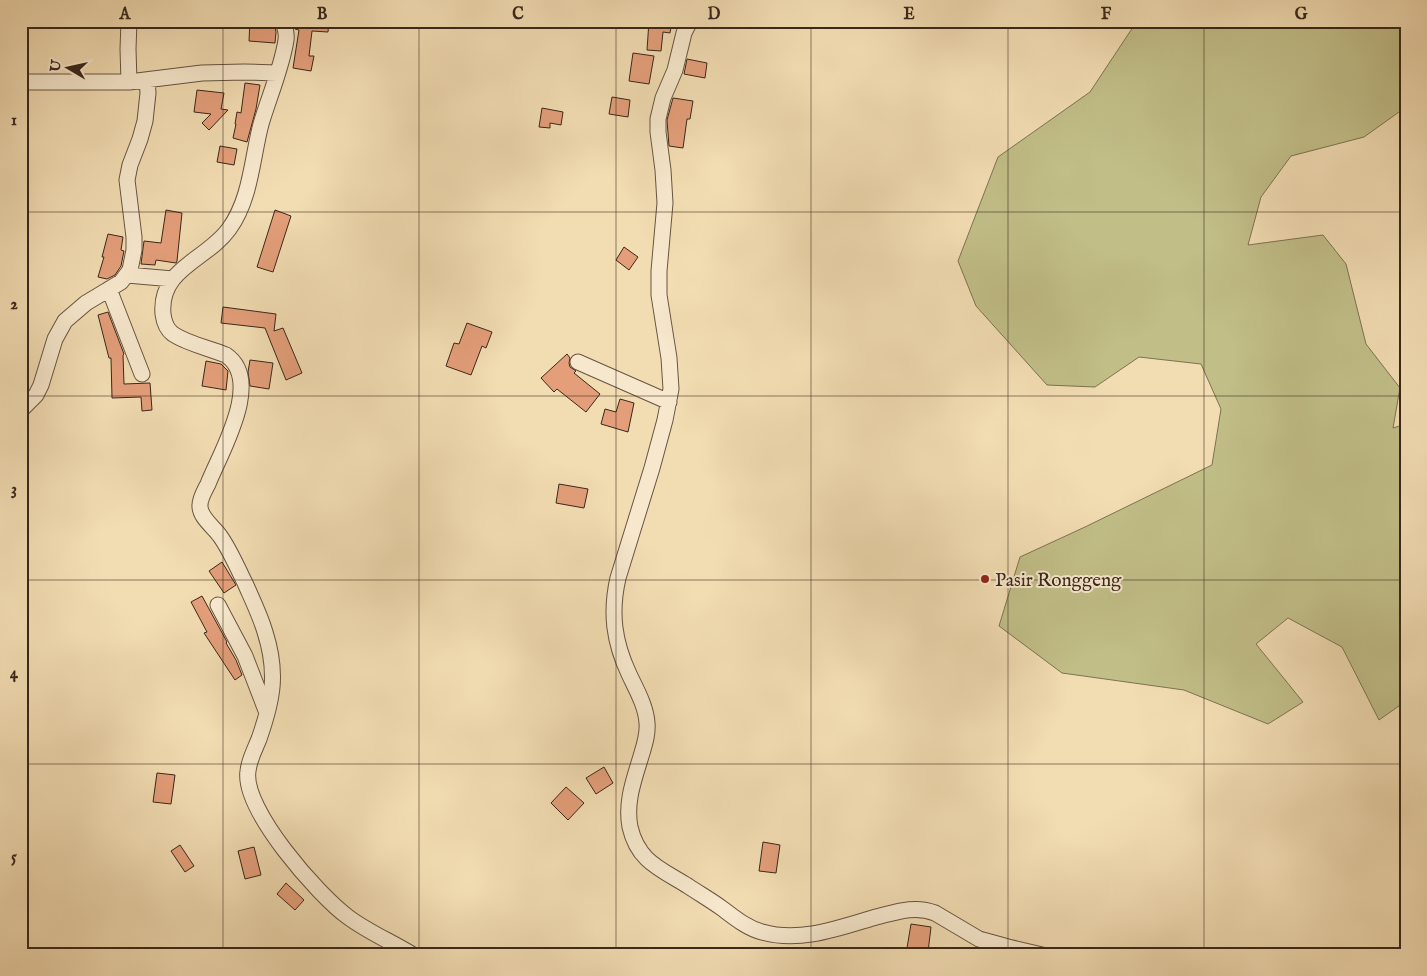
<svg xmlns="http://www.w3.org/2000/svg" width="1427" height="976" viewBox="0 0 1427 976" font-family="'IM FELL English',serif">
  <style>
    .green { fill: #c1be88; stroke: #7d7252 }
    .building { fill: #e49f7a; stroke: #39271b }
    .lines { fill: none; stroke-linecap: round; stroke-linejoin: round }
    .minor-casing { stroke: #675441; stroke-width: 17 }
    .minor { stroke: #f7e8cd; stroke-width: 15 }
    .grid { fill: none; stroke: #39271b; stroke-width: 1; stroke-opacity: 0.55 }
    .poi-dot { fill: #8f2418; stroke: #f7e8cd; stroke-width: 2 }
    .labels { text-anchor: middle; stroke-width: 4; stroke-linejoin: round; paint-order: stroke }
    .poi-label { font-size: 19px; fill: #39271b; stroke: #f7e8cd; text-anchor: start }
    .neatline { fill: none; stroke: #39271b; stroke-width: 2 }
    .grid-label { font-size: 16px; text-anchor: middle; font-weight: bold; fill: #39271b }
  </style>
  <rect width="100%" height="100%" fill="#f2dcb2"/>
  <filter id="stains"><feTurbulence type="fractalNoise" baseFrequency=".004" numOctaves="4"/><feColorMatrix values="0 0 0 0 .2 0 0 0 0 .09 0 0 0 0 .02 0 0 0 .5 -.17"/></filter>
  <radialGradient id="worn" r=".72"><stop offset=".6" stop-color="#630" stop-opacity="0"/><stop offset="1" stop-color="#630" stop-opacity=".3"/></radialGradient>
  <!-- green -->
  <path class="green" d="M1137 21H1406V107L1364 137 1291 156 1261 197 1248 245 1323 235 1346 264 1366 344 1400 388 1393 428 1406 424V701L1379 720 1342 647 1288 618 1256 644 1303 702 1268 724 1184 690 1062 673 999 626 1020 557 1085 527 1212 465 1221 409 1201 364 1139 357 1095 387 1047 385 976 306 958 261 998 157 1090 92Z"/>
  <!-- building -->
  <path class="building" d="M250 21H265L264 26 275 27 276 32 275 43 249 41Z
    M293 21H329L328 32 312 31 309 56H314L311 71 293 68 299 30 295 29Z
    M649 21H672L670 33 663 32 661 51 647 50Z
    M633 53 654 56 649 84 629 81Z
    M687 59 707 63 705 78 684 74Z
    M245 83 260 85 256 109 247 142 233 138 236 124H235L237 112 241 113Z
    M197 90 224 93 221 109 228 110 209 130 202 123 211 114 194 112Z
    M612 97 630 100 628 117 609 114Z
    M673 98 693 101 690 119H687L683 148 669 146 667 120Z
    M542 108 563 112 561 125 550 123V128L539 127Z
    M220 146 237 149 234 165 217 162Z
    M166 210 182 213 177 261 176 263 156 260 155 265 141 264 144 241 161 243Z
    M275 210 291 216 273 272 257 267Z
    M108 234 123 237 121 250 124 251 121 266 115 275 107 279 98 277 104 257H102Z
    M624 247 638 257 629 270 616 260Z
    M223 307 276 314 274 331 283 328 302 373 286 380 265 328 221 323Z
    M108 312 124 354 123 355 124 384 150 383 152 410 142 411 141 397 112 398 111 358H109L98 315Z
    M467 323 492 332 486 348 482 346 471 375 446 366 454 343 459 344Z
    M567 354 570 358 569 363 570 367 576 371 574 373 600 394 586 412 557 389 554 392 541 378Z
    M250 360 273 363 269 389 250 386 248 372Z
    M206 361 221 364 228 371 226 390 202 386Z
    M620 399 634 403 628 432 601 424 605 409 616 412Z
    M559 484 588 489 584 508 556 503Z
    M222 562 236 585 224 593 209 571Z
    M202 596 227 642 226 643 236 660 242 675 235 680 204 633 207 632 191 602Z
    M604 767 613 783 596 794 586 778Z
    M157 773 175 775 171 804 153 802Z
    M566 787 584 803 568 820 551 803Z
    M763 842 780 845 776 873 759 871Z
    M180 845 194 866 185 872 171 851Z
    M254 847 261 875 245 879 238 851Z
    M286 883 304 900 295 910 277 894Z
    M911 924 931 927 928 952 907 948Z"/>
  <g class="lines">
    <!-- minor casing -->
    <g class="minor-casing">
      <path id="minor" d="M283 21C285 27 287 34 286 40 282 67 269 97 261 124 252 158 251 199 229 229 207 260 159 268 163 314 164 322 166 329 173 334 188 344 209 348 226 355 264 381 220 453 208 484 205 490 200 498 200 505 199 517 214 527 220 536 230 550 237 567 245 583 252 599 260 615 265 632 278 673 273 699 259 739 255 749 249 760 248 771 242 809 318 895 348 917 368 932 392 942 413 955
        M690 21 684 33 675 70 663 98 658 119V132L663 170 665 203 659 271V295L669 358 671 389 665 420 652 468 618 578C610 613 614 642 629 674 636 689 646 706 647 723 648 733 645 743 642 753 635 777 625 801 630 827 638 862 661 869 688 886 700 894 712 901 723 909 735 918 747 928 762 932 800 943 839 928 876 917 896 912 915 905 935 913L979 939 1008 947 1042 955
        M21 82H129L202 73 244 72 277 73
        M129 82 128 49 129 21
        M127 275 173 279
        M109 289 142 374
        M578 362 669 402
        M21 410 36 395 41 385 55 339 65 321 86 303 121 282 130 270 134 250V237L127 180 130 165 140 139 145 121 148 93 147 80
        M218 605 245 656 267 713"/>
    </g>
    <!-- minor -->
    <use href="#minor" class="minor"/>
  </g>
  <!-- grid -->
  <path class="grid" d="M223 21V955M419 21V955M616 21V955M811 21V955M1008 21V955M1204 21V955M21 212H1406M21 396H1406M21 580H1406M21 764H1406"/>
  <!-- markers -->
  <circle class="poi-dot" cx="985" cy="579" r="5"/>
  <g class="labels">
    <!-- poi labels -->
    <g class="poi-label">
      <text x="995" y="586">Pasir Ronggeng</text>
    </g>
  </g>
  <!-- margin -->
  <rect width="1427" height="976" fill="none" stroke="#f2dcb2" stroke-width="55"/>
  <!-- north arrow -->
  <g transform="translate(68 68) rotate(279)" stroke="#f7e8cd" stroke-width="4" paint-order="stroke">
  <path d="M0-4L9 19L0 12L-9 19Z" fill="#39271b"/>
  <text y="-8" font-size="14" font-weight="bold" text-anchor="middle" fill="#39271b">U</text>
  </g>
  <rect x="28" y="28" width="1372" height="920" class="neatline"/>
  <g class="grid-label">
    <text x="125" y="19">A</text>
    <text x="322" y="19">B</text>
    <text x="518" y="19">C</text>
    <text x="714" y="19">D</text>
    <text x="909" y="19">E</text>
    <text x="1106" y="19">F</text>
    <text x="1301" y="19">G</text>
    <text x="14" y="125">1</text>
    <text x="14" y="309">2</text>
    <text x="14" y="494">3</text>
    <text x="14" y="678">4</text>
    <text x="14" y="862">5</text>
  </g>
  <rect width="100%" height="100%" filter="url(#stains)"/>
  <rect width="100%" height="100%" fill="url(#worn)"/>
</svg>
